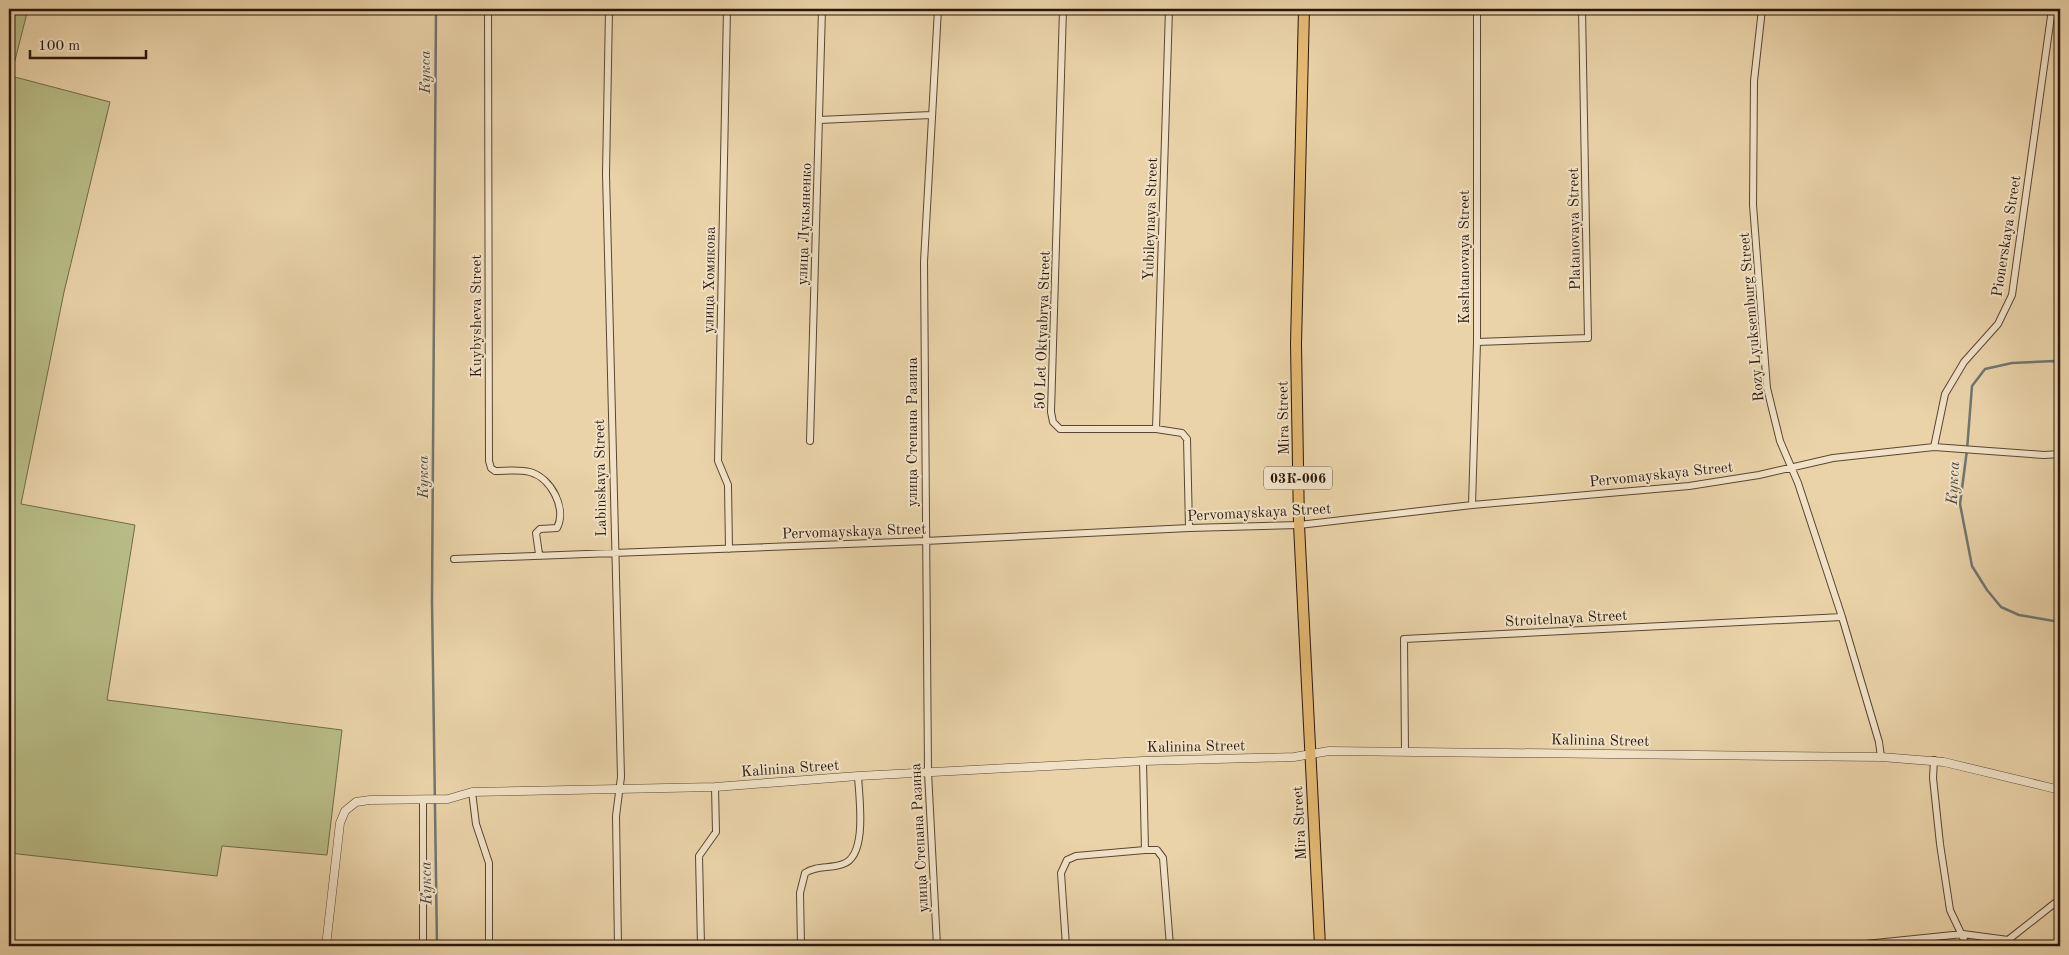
<svg xmlns="http://www.w3.org/2000/svg" width="2069" height="955" viewBox="0 0 2069 955" font-family="'Old Standard TT',serif">
  <style>
    .green { fill: #b8bc86; stroke: #716a48 }
    .lines { fill: none; stroke-linecap: round; stroke-linejoin: round }
    .stream { stroke: #707571; stroke-width: 2.5 }
    .minor-casing { stroke: #5a4632; stroke-width: 8 }
    .tertiary-casing { stroke: #5a4632; stroke-width: 9 }
    .primary-casing { stroke: #2a170a; stroke-width: 12 }
    .minor { stroke: #f1e2c7; stroke-width: 6 }
    .tertiary { stroke: #f1e2c7; stroke-width: 8 }
    .primary { stroke: #e5ba74; stroke-width: 10 }
    .labels { text-anchor: middle; stroke-width: 4; stroke-linejoin: round; paint-order: stroke }
    .shield { fill: #f1e2c7; stroke: #665443; stroke-width: 1 }
    .shield-label { font-size: 14px; font-weight: bold; fill: #2a170a }
    .street-label { font-size: 15px; fill: #2a170a; stroke: #f1e2c7 }
    .water-label { font-size: 16px; font-style: italic; fill: #4d463d; stroke: #f1e2c7 }
  </style>
  <rect width="100%" height="100%" fill="#ead3a9"/>
  <filter id="stains"><feTurbulence type="fractalNoise" baseFrequency=".004" numOctaves="4"/><feColorMatrix values="0 0 0 0 .2 0 0 0 0 .09 0 0 0 0 .02 0 0 0 .5 -.17"/></filter>
  <radialGradient id="worn" r=".72"><stop offset=".6" stop-color="#630" stop-opacity="0"/><stop offset="1" stop-color="#630" stop-opacity=".3"/></radialGradient>
  <!-- green -->
  <path class="green" d="M9 9H28L11 76 110 102 64 292 21 504 135 525 107 700 342 730 327 855 222 846 217 876 9 853Z"/>
  <g class="lines">
    <!-- stream -->
    <path class="stream" d="M436 9 432 600 437 946
      M2060 363 2055 361 2012 363 1985 369 1972 386 1967 450 1960 504 1972 566 1987 590 2001 607 2019 615 2060 622"/>
    <!-- minor casing -->
    <g class="minor-casing">
      <path id="minor" d="M488 9 489 461 491 468 495 471C506 471 519 469 530 472 551 478 567 508 557 528L540 529 536 533 539 554
        M609 9 606 174 621 777 616 816 618 946
        M727 9 718 461 728 485 729 549
        M1063 9 1051 412 1053 422 1060 429H1156L1182 433 1187 439 1189 528
        M1762 9 1754 81 1753 205 1767 388 1780 441 1798 483 1842 617 1879 742 1881 757
        M819 120 931 115
        M1477 342 1588 338 1582 9
        M1156 429 1169 9
        M810 441 822 9
        M1934 447 1945 394 1964 362 1998 324 2012 295 2052 9
        M1472 505 1477 342V9
        M454 559 925 541 1189 528 1299 525 1472 505 1689 486 1759 475 1833 458 1934 447 2044 455 2060 454
        M1405 752 1404 639 1842 617
        M1934 760 1933 778 1940 844 1950 910 1967 946
        M1143 761 1145 850H1157L1163 858 1170 946
        M472 792 476 824 489 863V946
        M423 946V799
        M701 946 699 856 716 832 715 787
        M801 946 800 893 805 873C817 865 830 869 843 864 868 856 859 797 858 776
        M937 946 928 772 924 262 938 9
        M1066 946 1061 873 1067 860 1076 856 1145 850
        M1846 946 1963 934 2008 940 2060 899"/>
    </g>
    <!-- tertiary casing -->
    <g class="tertiary-casing">
      <path id="tertiary" d="M326 946 340 823 345 811 356 802 370 800 448 799 472 792 715 787 858 776 1143 761 1294 757 1329 751 1881 757 1944 762 2060 790"/>
    </g>
    <!-- primary casing -->
    <g class="primary-casing">
      <path id="primary" d="M1304 9 1296 344 1299 525 1320 946"/>
    </g>
    <!-- minor -->
    <use href="#minor" class="minor"/>
    <!-- tertiary -->
    <use href="#tertiary" class="tertiary"/>
    <!-- primary -->
    <use href="#primary" class="primary"/>
  </g>
  <g class="labels">
    <!-- shield labels -->
    <rect class="shield" x="1264" y="466.5" width="68" height="23" rx="4"/>
    <g class="shield-label">
      <text x="1298" y="483">03К-006</text>
    </g>
    <!-- street labels -->
    <g class="street-label">
      <text transform="translate(1150 219) rotate(-88)" y="5">Yubileynaya Street</text>
      <text transform="translate(804 224) rotate(-88)" y="5">улица Лукьяненко</text>
      <text transform="translate(1574 229) rotate(-91)" y="5">Platanovaya Street</text>
      <text transform="translate(2006 236) rotate(-81)" y="5">Pionerskaya Street</text>
      <text transform="translate(1464 257) rotate(-90)" y="5">Kashtanovaya Street</text>
      <text transform="translate(709 280) rotate(-89)" y="5">улица Хомякова</text>
      <text transform="translate(476 316) rotate(-90)" y="5">Kuybysheva Street</text>
      <text transform="translate(1751 317) rotate(-95)" y="5">Rozy Lyuksemburg Street</text>
      <text transform="translate(1042 330) rotate(-88)" y="5">50 Let Oktyabrya Street</text>
      <text transform="translate(1283 418) rotate(-91)" y="5">Mira Street</text>
      <text transform="translate(912 432) rotate(-90)" y="5">улица Степана Разина</text>
      <text transform="translate(1661 474) rotate(-6)" y="5">Pervomayskaya Street</text>
      <text transform="translate(600 478) rotate(-91)" y="5">Labinskaya Street</text>
      <text transform="translate(1259 512) rotate(-3)" y="5">Pervomayskaya Street</text>
      <text transform="translate(854 531) rotate(-2)" y="5">Pervomayskaya Street</text>
      <text transform="translate(1566 618) rotate(-3)" y="5">Stroitelnaya Street</text>
      <text transform="translate(1600 740) rotate(1)" y="5">Kalinina Street</text>
      <text transform="translate(1196 746) rotate(-1)" y="5">Kalinina Street</text>
      <text transform="translate(790 768) rotate(-4)" y="5">Kalinina Street</text>
      <text transform="translate(1299 823) rotate(-93)" y="5">Mira Street</text>
      <text transform="translate(919 838) rotate(-93)" y="5">улица Степана Разина</text>
    </g>
    <!-- water labels -->
    <g class="water-label">
      <text transform="translate(424 72) rotate(-90)" y="6">Кукса</text>
      <text transform="translate(422 477) rotate(-90)" y="6">Кукса</text>
      <text transform="translate(1952 483) rotate(-87)" y="6">Кукса</text>
      <text transform="translate(425 883) rotate(-91)" y="6">Кукса</text>
    </g>
  </g>
  <!-- margin -->
  <rect width="2069" height="955" fill="none" stroke="#ead3a9" stroke-width="30"/>
  <rect x="10" y="10" width="2049" height="935" fill="none" stroke="#2a170a" stroke-width="2.5"/>
  <rect x="15" y="15" width="2039" height="925" fill="none" stroke="#2a170a"/>
  <!-- scale -->
  <path d="M30 50v8h116v-8" fill="none" stroke="#2a170a" stroke-width="2.5"/>
  <text x="38" y="50" font-size="15" fill="#2a170a" stroke="#f1e2c7" stroke-width="4" paint-order="stroke">100 m</text>
  <rect width="100%" height="100%" filter="url(#stains)"/>
  <rect width="100%" height="100%" fill="url(#worn)"/>
</svg>
